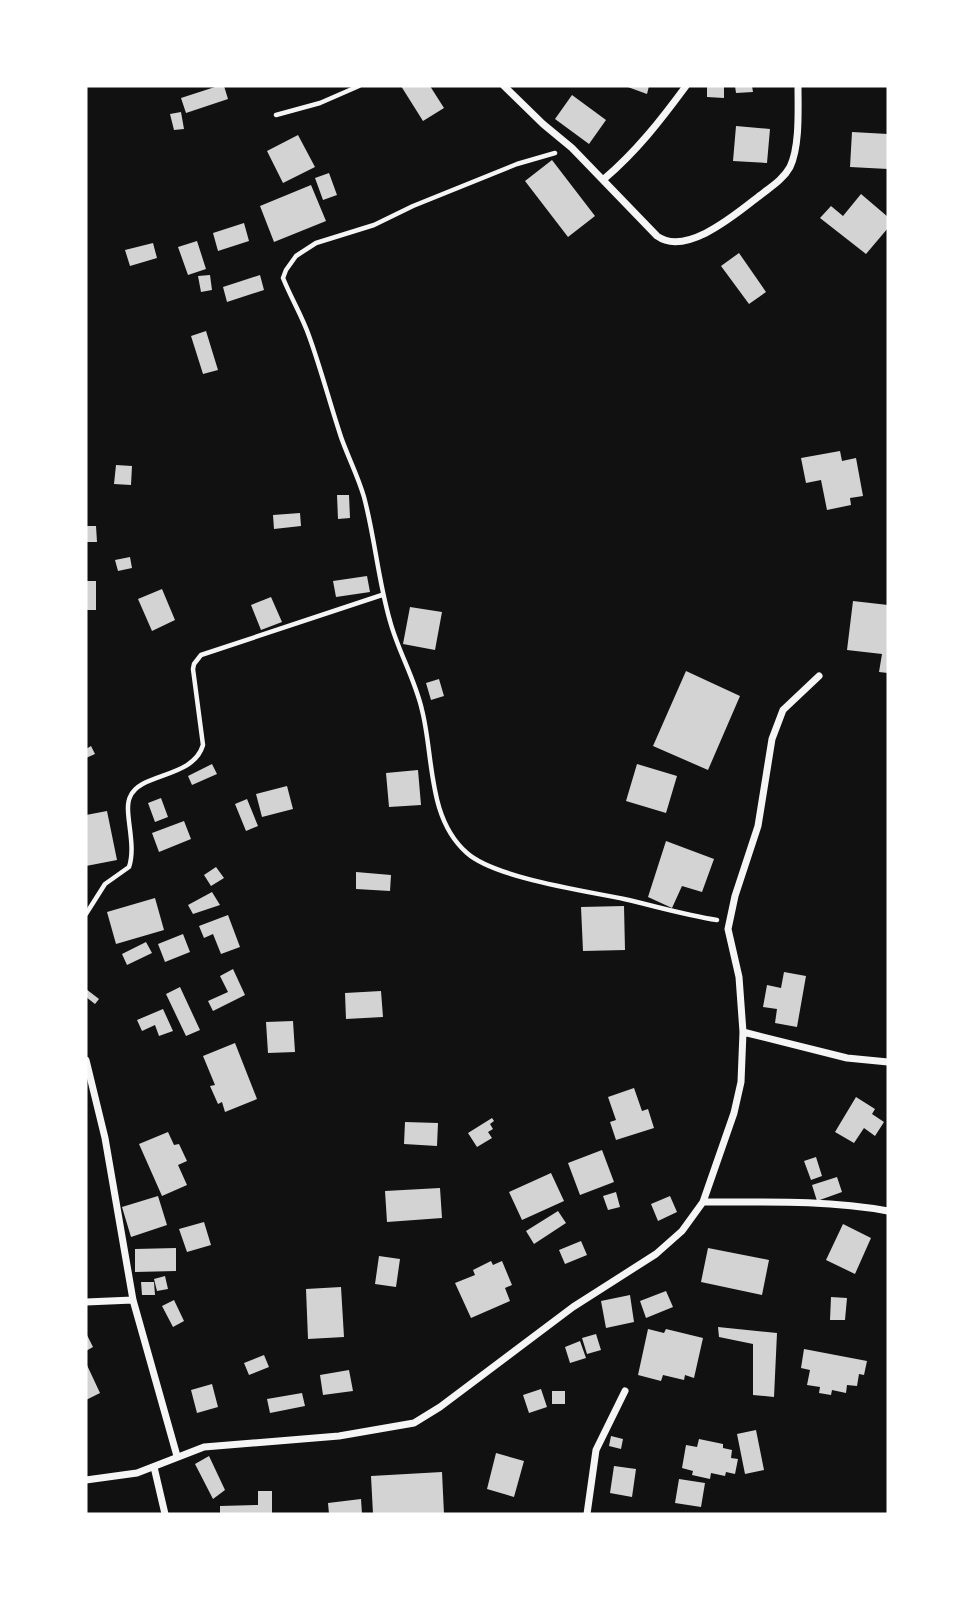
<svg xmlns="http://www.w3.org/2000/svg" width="974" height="1600" viewBox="0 0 974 1600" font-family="'PT Sans Narrow',sans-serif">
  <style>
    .building { fill: #d3d3d3 }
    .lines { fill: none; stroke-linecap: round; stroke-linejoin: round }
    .path { stroke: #f5f5f5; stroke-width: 4.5 }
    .minor { stroke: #f5f5f5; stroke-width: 7 }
  </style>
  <rect width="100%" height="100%" fill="#111"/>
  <!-- building -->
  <path class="building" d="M218 86H224L228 99 186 113 181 98Z
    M401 86H430L444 108 423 121Z
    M625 86H649L647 94Z
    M707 86H724V98L707 97Z
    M735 86H752L753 92 736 93Z
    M572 95 606 120 589 144 555 119Z
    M181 112 184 129 174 130 170 114Z
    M736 126 770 129 767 163 733 161Z
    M852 132 888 134V169L850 167Z
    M298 135 315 167 283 183 267 151Z
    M552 160 595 216 568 237 525 181Z
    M329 173 337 195 323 200 315 178Z
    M311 185 326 221 274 242 260 206Z
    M861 194 888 217V228L866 254 820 218 831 206 843 216Z
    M244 223 249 241 218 251 213 233Z
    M197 241 206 269 188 275 178 247Z
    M153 243 157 258 130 266 125 250Z
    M739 253 766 292 749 304 721 266Z
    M210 275 212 290 201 292 198 276Z
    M260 275 264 290 227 302 223 287Z
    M206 331 218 370 203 374 191 336Z
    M840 451 842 461 856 458 863 496 850 498 851 505 827 510 821 480 806 483 801 458Z
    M116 465 132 466 131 485 114 484Z
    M337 495H349L350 518 338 519Z
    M300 513 301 526 274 529 273 515Z
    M86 526H96L97 542H86Z
    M130 557 132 568 118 571 115 560Z
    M367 576 370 592 336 597 333 581Z
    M86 581H96V610H86Z
    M162 589 175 620 152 631 138 599Z
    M271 597 282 622 261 630 251 605Z
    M853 601 888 605V673L879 672 882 654 847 650Z
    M410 607 442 612 435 650 403 644Z
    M686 671 740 696 708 770 653 746Z
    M439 679 444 696 431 700 426 683Z
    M91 746 95 754 86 758V749Z
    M212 764 217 774 192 785 188 776Z
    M637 764 677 776 666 813 626 801Z
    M418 770 421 805 389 807 386 773Z
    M287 786 293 809 262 817 256 794Z
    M161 798 168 817 155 822 148 803Z
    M247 799 258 826 246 831 235 804Z
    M107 811 117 860 86 866V815Z
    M184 821 191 839 159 852 152 833Z
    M666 841 714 859 702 892 682 886 672 908 648 897Z
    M216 867 224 878 211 886 204 875Z
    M356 872 391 875 390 891 356 889Z
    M212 892 220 905 193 914 188 905Z
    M155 898 164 930 116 944 107 912Z
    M624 906 625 950 583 951 581 907Z
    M228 915 240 947 221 954 213 934 204 938 199 926Z
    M183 934 190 952 165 962 158 944Z
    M146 942 152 953 127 965 122 954Z
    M233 969 245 995 213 1011 208 1001 228 992 220 976Z
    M784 972 806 976 797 1027 775 1023 777 1009 763 1007 767 985 781 988Z
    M180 987 200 1030 186 1036 166 994Z
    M86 989 99 999 95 1004 86 997Z
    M381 991 383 1017 346 1019 345 993Z
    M163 1009 173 1031 159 1036 155 1025 142 1031 137 1020Z
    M293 1021 295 1052 268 1053 266 1022Z
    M235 1043 257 1099 225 1112 222 1102 218 1104 210 1086 215 1085 203 1056Z
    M634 1088 642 1111 648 1109 654 1128 616 1140 610 1122 616 1120 608 1097Z
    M856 1097 875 1109 872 1114 884 1122 875 1136 864 1128 854 1143 835 1132Z
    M492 1118 494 1121 490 1124 493 1129 488 1132 492 1138 477 1147 468 1133Z
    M405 1122 438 1123 437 1146 404 1144Z
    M168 1132 174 1145 179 1144 187 1161 178 1165 187 1185 162 1196 139 1144Z
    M602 1150 614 1182 580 1195 568 1163Z
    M816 1157 822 1176 811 1180 804 1161Z
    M551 1173 564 1201 522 1220 509 1192Z
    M837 1177 842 1192 817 1201 812 1185Z
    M440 1188 442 1218 387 1222 385 1191Z
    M616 1192 620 1207 608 1210 603 1196Z
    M158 1196 167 1225 131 1237 122 1207Z
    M670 1196 677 1212 658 1221 651 1204Z
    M558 1211 566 1223 534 1244 526 1231Z
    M204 1222 211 1245 187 1252 179 1229Z
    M843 1224 871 1238 855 1274 826 1260Z
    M581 1241 587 1255 565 1264 559 1250Z
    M176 1248V1271L135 1272V1249Z
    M708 1248 769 1260 762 1295 701 1282Z
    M379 1256 400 1259 396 1287 375 1284Z
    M491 1261 493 1265 502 1261 512 1285 505 1288 510 1301 471 1318 455 1283 475 1275 473 1270Z
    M165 1276 168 1289 157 1291 154 1279Z
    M141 1282H154L155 1295H142Z
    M341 1287 344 1337 308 1339 306 1289Z
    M666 1291 673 1307 646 1318 640 1301Z
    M630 1295 634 1322 606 1328 601 1301Z
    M831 1297 847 1298 845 1320H830Z
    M174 1300 184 1321 173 1327 162 1306Z
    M718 1327 777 1333 774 1397 753 1395V1344L719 1337Z
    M648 1329 664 1333 666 1329 703 1338 694 1378 685 1375 684 1380 663 1375 661 1381 638 1375Z
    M86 1333 93 1347 86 1351Z
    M596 1334 601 1350 587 1354 582 1338Z
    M580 1341 586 1358 570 1363 565 1347Z
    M804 1349 867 1361 864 1375 859 1374 857 1386 847 1385 846 1393 832 1390 831 1395 819 1393 820 1387 807 1385 810 1370 801 1368Z
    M264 1355 269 1367 249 1375 244 1363Z
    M86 1363 100 1393 86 1400Z
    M349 1370 353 1391 323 1395 320 1375Z
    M212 1384 218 1407 197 1413 191 1390Z
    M541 1389 547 1407 529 1413 523 1395Z
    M552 1391H565V1404H552Z
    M302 1393 305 1406 270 1413 267 1399Z
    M756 1430 764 1470 745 1474 737 1434Z
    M611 1436 623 1439 621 1449 609 1446Z
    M699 1439 723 1444V1448L732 1450 731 1458 738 1459 735 1474 726 1472 725 1476 711 1473 710 1479 692 1475 693 1471 682 1468 686 1445 697 1447Z
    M496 1453 524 1461 514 1497 487 1489Z
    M209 1456 225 1490 213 1499 195 1464Z
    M614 1466 636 1469 632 1497 610 1493Z
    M442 1472 444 1514H373L371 1476Z
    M679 1479 705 1483 701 1507 675 1503Z
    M258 1491H272V1514H220V1506L258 1505Z
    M361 1499 362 1514H329L328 1503Z"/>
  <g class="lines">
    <!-- path -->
    <path class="path" d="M276 115 320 103 359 86
      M555 153 517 164 413 206 374 225 316 243 296 256 286 270 283 278C291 298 302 316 309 336 321 369 330 404 341 437 348 457 358 476 364 497 375 538 378 580 390 621 398 651 415 679 422 710 434 757 427 818 467 853 495 878 586 891 624 899 655 906 685 915 717 920
      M86 914 105 884 129 867C137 844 123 811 130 797 140 772 193 779 203 745L193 669 194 664 201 655 382 595"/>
    <!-- minor -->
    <path class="minor" d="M504 86 543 124 572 148 657 236C686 257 736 214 758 197 769 188 783 180 790 167 800 146 798 109 798 86
      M604 179C636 152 661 120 686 86
      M743 1032 847 1058 888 1062
      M86 1060 105 1138 133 1300 177 1456
      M703 1202C764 1202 828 1200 888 1211
      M86 1302 133 1300
      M154 1467 165 1514
      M86 1480 137 1473 204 1447 339 1436 414 1423 440 1407 573 1307 656 1254 682 1231 703 1202 734 1113 741 1082 743 1032 739 977 728 929 735 896 758 826 772 739 783 710 819 676
      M587 1514 596 1450 625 1391"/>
  </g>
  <!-- border -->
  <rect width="974" height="1600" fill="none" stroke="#ffffff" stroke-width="175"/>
</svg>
